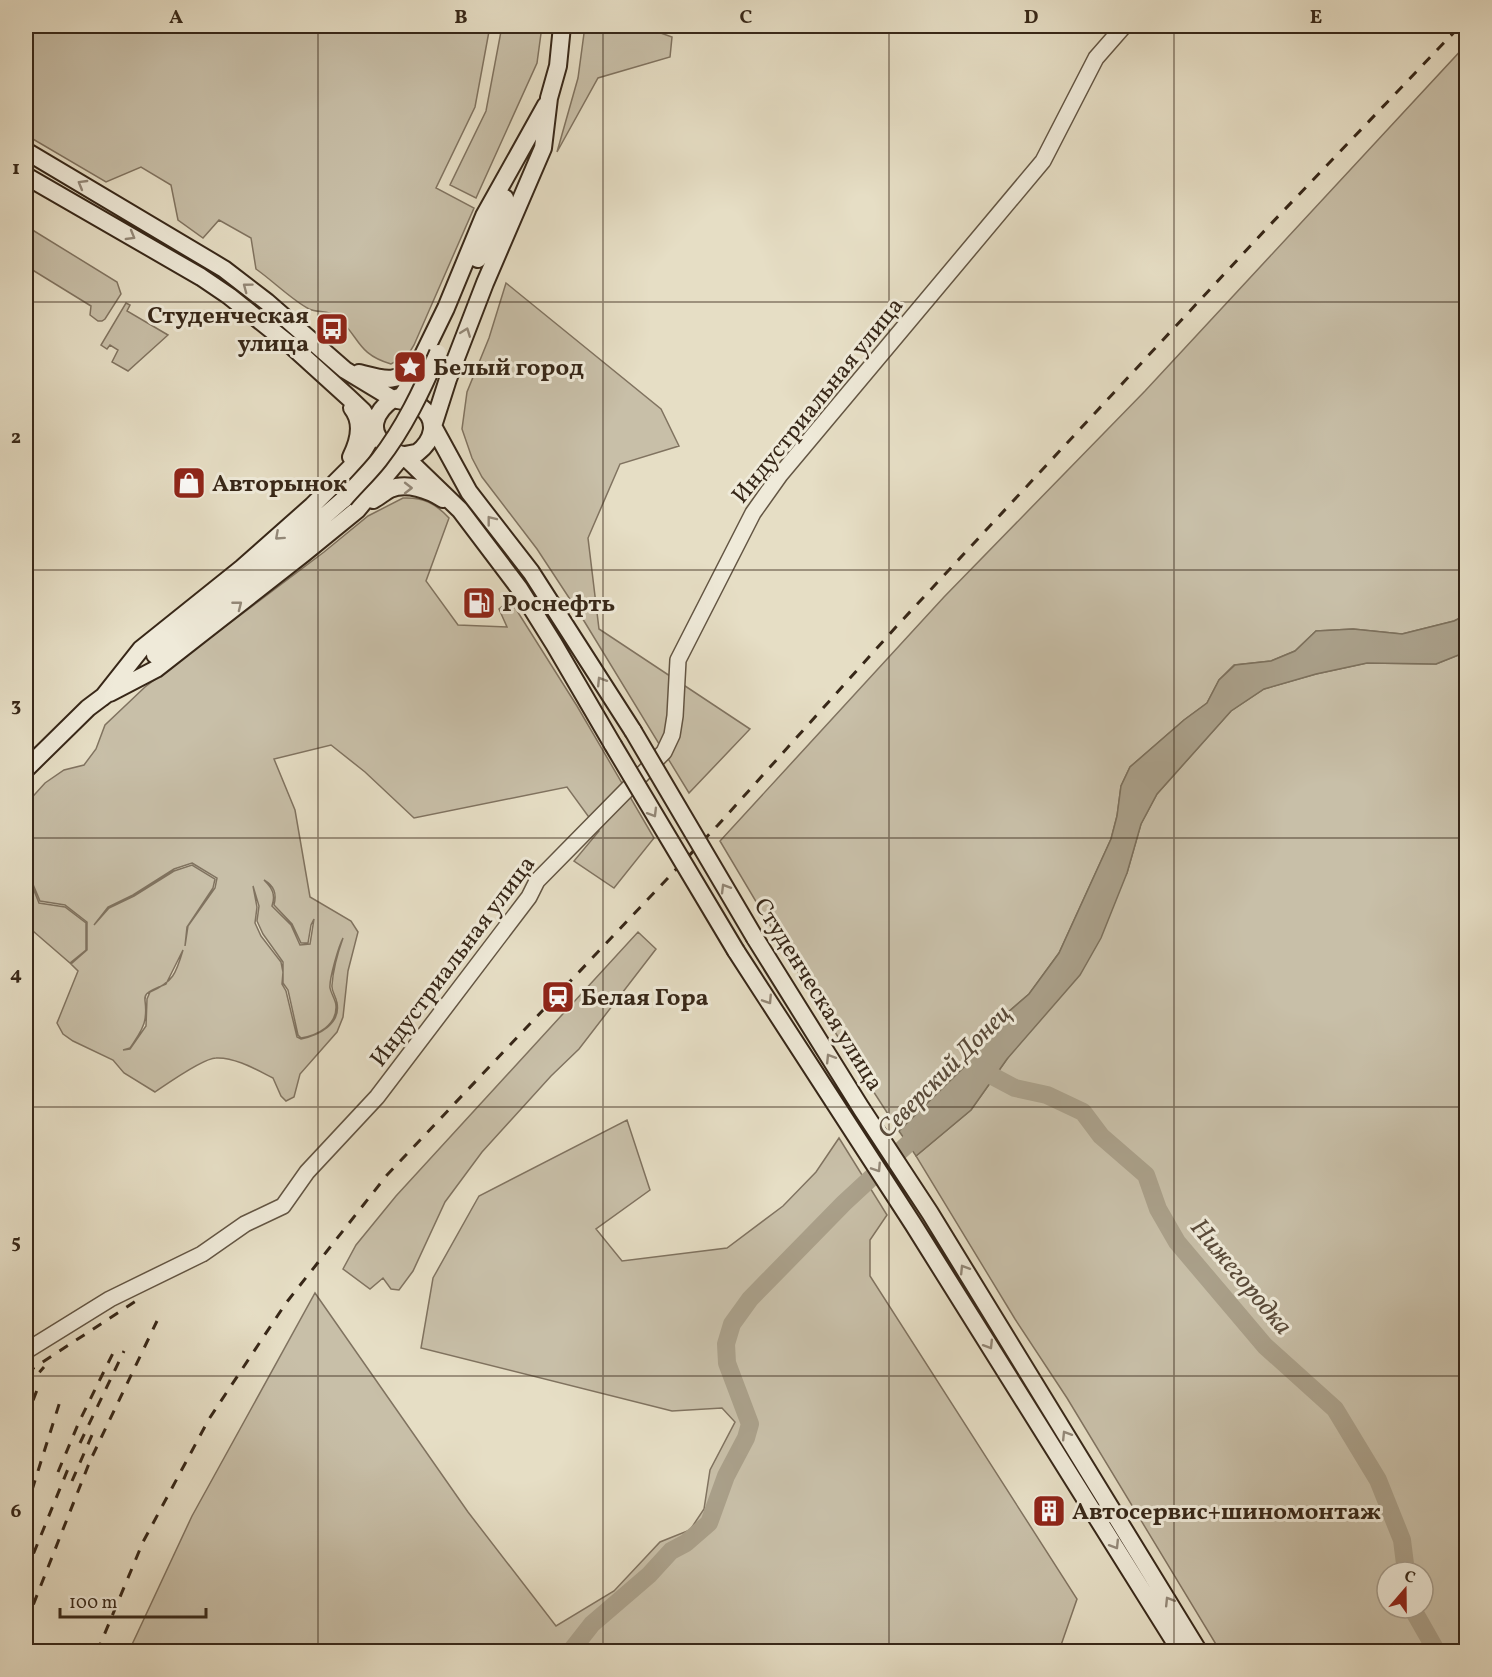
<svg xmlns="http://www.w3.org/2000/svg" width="1492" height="1677" viewBox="0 0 1492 1677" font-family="Vollkorn,serif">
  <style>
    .green { fill: #c8bfa8; stroke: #807360; stroke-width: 1.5; fill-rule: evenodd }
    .water { fill: #aaa08a; stroke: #7c705c; stroke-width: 1.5 }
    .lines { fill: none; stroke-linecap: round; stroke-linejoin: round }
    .river { stroke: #aaa08a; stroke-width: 18 }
    .tertiary-casing { stroke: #635543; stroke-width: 18 }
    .secondary-casing { stroke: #372718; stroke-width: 20 }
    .tertiary { stroke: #efead9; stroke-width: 15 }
    .secondary { stroke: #efead9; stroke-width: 16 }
    .rail { stroke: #372718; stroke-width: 3; stroke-dasharray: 10 10; stroke-linecap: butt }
    .secondary-bridge-casing { stroke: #372718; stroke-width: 20; stroke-linecap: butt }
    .secondary-bridge { stroke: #efead9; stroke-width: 16 }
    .oneway { stroke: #938878 }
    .grid { fill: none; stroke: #372718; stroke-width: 1.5; stroke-opacity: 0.55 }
    .labels { text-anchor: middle; stroke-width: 6; stroke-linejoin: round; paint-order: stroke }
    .poi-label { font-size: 24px; font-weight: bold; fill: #372718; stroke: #efead9; text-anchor: start }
    .street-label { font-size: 24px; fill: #372718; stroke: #efead9 }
    .water-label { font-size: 26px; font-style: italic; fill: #5a4b3a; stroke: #efead9 }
    .neatline { fill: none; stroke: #372718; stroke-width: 2 }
    .grid-label { font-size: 20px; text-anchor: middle; font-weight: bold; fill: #372718 }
  </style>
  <rect width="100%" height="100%" fill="#e6dec5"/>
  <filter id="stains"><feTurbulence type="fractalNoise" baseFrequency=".00333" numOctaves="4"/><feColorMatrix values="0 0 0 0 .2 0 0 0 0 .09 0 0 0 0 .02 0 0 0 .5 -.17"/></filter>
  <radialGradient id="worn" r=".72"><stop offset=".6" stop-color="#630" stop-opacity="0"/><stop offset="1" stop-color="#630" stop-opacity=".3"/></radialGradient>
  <!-- green -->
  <path class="green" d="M26 26H490L475 107 436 188 474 208 414 345 408 355 391 364C356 354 360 336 336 316 329 310 317 313 309 309 292 300 273 281 256 269L251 238 219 220 203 238 178 220 171 185 141 167 106 182 26 135Z
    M502 26H542L537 63 476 198 450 185 486 111Z
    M585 26H641L672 37 670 57 598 78 557 152 578 78Z
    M1466 45V615L1454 621 1402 634 1353 629 1316 631 1295 651 1271 661 1234 665 1219 680 1207 703 1184 720 1130 767 1121 786 1117 816 1111 839 1059 953 1029 994 990 1028 964 1067 899 1131 820 1009 720 841 944 597 1145 391Z
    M26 226 117 282 121 294 105 319 102 321H98L90 315 91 306 26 266Z
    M506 283 661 409 679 446 620 464 588 538 599 629 750 729 689 793 581 616 537 549 482 477 472 458 462 429 467 392 489 338Z
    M126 303 130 305 127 311 168 335 128 371 112 362 118 350 110 345 107 349 101 345Z
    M403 498C423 497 435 503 449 518L426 581 458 625 507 627 499 609 504 605 514 606 577 706 654 838 614 888 574 861 599 831 567 787 414 818 365 772 331 745 274 759 295 810 310 897 351 921 358 932 348 971 343 1017 337 1032 300 1074 294 1097 286 1101 281 1096 273 1078C257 1070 235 1057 216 1058 203 1058 167 1084 155 1092L124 1073 113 1060 73 1041 63 1034 57 1023 78 971 71 964 87 950V922L65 905 40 901 32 882H26V804L45 783 64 770 84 765 96 749 105 725 145 687 324 552 368 516ZM192 863 217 878 215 888 188 926 185 946 187 927 213 888 215 879 192 865 174 871 134 896 109 908 94 925 108 907 133 895 174 869ZM264 880C274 886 277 893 274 905L292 924 301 943H308L311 925 314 919 310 944 300 945 291 925 272 906C276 894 272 888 264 880ZM253 886 259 906 257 921 263 934 283 962V983L288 990 298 1035 301 1038C318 1035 337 1025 336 1006 336 1000 331 994 330 988 329 979 339 945 343 938 338 952 333 970 332 985 331 991 336 996 337 1003 341 1024 319 1035 301 1039L297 1037 286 991 282 984 283 972 281 962 261 936 255 923 257 907ZM183 950C176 974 173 982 150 992L147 999 146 1026 130 1049 123 1050 130 1048C135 1040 144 1029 145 1019 149 994 134 997 166 984Z
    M1466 652V1651H1220L1067 1398 1015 1319 916 1156 971 1110 1007 1059 1127 873 1141 824 1157 794 1231 711 1264 689 1316 674 1367 663 1436 664ZM1387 1572H1423V1608H1387Z
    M26 883H31L39 903 65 907 86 923V950L70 963 26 925Z
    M638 932 656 949 579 1049 551 1076 482 1152 445 1202 413 1271 399 1290 391 1289 383 1278 370 1289 343 1269 356 1245 396 1196Z
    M627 1120 650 1190 596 1229 622 1261 727 1248 783 1206 816 1172 839 1138 887 1215 870 1240V1276L1077 1599 1059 1651H129L192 1516 315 1293 468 1512 556 1626 614 1591 660 1542 690 1530 704 1509 710 1470 735 1422 722 1408 672 1411 421 1348 433 1278 479 1196Z"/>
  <!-- water -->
  <path class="water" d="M1466 615V652L1436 664 1367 663 1316 674 1264 689 1231 711 1157 794 1141 824 1127 873 1101 938 1080 975 1007 1059 971 1110 916 1156 899 1131 964 1067 990 1028 1029 994 1059 953 1111 839 1117 816 1121 786 1130 767 1184 720 1207 703 1219 680 1235 665 1271 661 1295 651 1316 631 1353 629 1402 634 1454 621Z"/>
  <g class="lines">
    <!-- river -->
    <path class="river" d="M981 1070 1015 1088 1047 1095 1083 1112 1101 1136 1146 1175 1158 1209 1177 1242 1265 1346 1335 1409 1378 1480 1402 1540 1406 1572
      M1412 1608 1437 1652
      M570 1652 592 1624 649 1575 671 1551 686 1543 709 1523 726 1476 746 1438 750 1424 727 1363 726 1344 732 1324 750 1299 844 1203 924 1129"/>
    <!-- tertiary casing -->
    <g class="tertiary-casing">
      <path id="tertiary" d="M26 1351 110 1299 202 1254 245 1224 283 1206 307 1172 377 1097 529 897 537 881 664 752 672 735 675 716 678 660 753 513 780 475 1043 161 1096 58 1124 26"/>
    </g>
    <!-- secondary casing -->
    <g class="secondary-casing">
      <path id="secondary" d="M562 26 558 66 549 98 543 148 485 283 448 379 433 426 469 492 531 572 633 731
        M26 151 224 269 267 302 345 370 393 399 402 396 406 390 446 308 484 216 546 105
        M26 176 201 277 229 296 294 348 348 397 363 411 375 431 358 460 312 506 242 568 141 649 103 697
        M478 259 505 198
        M359 373C386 380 395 384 418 365
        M393 399C401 401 414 402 421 407 439 421 433 441 417 453 413 453 407 455 403 455 396 454 391 449 386 445 366 431 376 411 393 399Z
        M351 457C359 441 364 423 352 408
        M373 500C379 497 384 492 390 489 407 482 429 490 443 499
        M155 655 299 538 344 499
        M110 693 156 669 303 554 357 510 403 455 460 510 519 588 554 644 613 745
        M26 769 88 708 112 690
        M755 938 861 1108 930 1213 1199 1652
        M736 951 913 1224 1181 1652"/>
    </g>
    <!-- tertiary -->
    <use href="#tertiary" class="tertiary"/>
    <!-- secondary -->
    <use href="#secondary" class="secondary"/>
    <!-- rail -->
    <path class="rail" d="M26 1373 142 1297
      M26 1387 44 1367
      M26 1419 37 1390
      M80 1443 124 1351
      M58 1472 79 1422 116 1347
      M72 1481 92 1435
      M26 1509 62 1395
      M26 1572 70 1464
      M26 1623 90 1461 157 1321
      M97 1652 143 1542 209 1419 286 1303 387 1175 718 825 895 628 1267 228 1460 26"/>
    <!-- secondary-bridge casing -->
    <g class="secondary-bridge-casing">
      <path id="secondary-bridge" d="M344 499C355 486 368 474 379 460 404 428 422 390 438 353
        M633 731 755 938
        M613 745 736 951"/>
    </g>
    <!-- secondary-bridge -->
    <use href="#secondary-bridge" class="secondary-bridge"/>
  </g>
  <!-- one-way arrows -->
  <defs><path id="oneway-chevron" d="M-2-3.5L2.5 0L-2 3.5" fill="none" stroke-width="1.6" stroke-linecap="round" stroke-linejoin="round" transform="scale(1.5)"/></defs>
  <g class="oneway">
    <use href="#oneway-chevron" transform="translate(82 184) rotate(-150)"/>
    <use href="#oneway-chevron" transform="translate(131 236) rotate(30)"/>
    <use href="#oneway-chevron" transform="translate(247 287) rotate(-143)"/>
    <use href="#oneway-chevron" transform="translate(466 332) rotate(-69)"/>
    <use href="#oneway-chevron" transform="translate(408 488)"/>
    <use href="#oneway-chevron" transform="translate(491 520) rotate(-128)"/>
    <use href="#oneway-chevron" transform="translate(279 536) rotate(138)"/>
    <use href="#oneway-chevron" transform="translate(238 605) rotate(-38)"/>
    <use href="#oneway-chevron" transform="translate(601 681) rotate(-122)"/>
    <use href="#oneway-chevron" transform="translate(653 813) rotate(59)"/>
    <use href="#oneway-chevron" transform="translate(725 888) rotate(-121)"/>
    <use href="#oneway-chevron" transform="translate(768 1000) rotate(57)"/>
    <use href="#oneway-chevron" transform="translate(830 1058) rotate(-122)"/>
    <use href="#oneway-chevron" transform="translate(877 1168) rotate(57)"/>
    <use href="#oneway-chevron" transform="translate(964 1269) rotate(-122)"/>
    <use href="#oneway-chevron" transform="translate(989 1345) rotate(58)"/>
    <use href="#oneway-chevron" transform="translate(1066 1435) rotate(-122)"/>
    <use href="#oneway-chevron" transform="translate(1115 1545) rotate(58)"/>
    <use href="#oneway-chevron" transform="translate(1169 1601) rotate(-122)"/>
  </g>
  <!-- grid -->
  <path class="grid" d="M318 26V1652M603 26V1652M889 26V1652M1174 26V1652M26 302H1466M26 570H1466M26 838H1466M26 1107H1466M26 1376H1466"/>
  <!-- icons -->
  <defs>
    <g id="bus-square" transform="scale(1.725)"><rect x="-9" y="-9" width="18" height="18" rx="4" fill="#8f2418" stroke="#efead9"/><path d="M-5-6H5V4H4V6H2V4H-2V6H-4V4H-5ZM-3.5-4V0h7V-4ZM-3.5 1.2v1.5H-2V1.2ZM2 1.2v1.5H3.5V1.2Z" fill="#fff"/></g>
    <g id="sight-square" transform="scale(1.725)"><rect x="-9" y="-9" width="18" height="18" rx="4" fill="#8f2418" stroke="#efead9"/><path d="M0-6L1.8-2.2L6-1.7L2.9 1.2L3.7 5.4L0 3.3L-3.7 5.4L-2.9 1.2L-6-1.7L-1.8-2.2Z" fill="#fff"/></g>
    <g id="shop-square" transform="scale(1.725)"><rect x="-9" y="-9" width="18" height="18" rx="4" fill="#8f2418" stroke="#efead9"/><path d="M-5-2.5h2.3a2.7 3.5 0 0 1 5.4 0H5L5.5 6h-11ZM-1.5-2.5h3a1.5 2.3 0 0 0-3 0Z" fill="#fff"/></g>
    <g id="fuel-square" transform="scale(1.725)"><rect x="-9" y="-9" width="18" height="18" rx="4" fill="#8f2418" stroke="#efead9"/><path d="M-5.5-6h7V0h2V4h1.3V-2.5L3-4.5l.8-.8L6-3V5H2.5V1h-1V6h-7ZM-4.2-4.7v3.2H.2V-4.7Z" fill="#fff"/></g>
    <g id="station-square" transform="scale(1.725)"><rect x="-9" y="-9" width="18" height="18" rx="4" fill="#8f2418" stroke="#efead9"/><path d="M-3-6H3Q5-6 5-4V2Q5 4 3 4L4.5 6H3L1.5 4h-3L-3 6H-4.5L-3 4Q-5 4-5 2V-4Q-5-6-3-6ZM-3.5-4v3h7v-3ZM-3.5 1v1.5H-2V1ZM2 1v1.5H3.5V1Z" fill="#fff"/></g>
    <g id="building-square" transform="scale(1.725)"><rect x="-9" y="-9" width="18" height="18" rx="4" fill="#8f2418" stroke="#efead9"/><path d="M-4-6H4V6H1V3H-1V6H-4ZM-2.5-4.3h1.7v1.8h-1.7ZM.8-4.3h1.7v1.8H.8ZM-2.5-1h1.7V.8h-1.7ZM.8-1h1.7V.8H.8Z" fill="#fff"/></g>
  </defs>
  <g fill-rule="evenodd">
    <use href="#bus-square" x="332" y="329"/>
    <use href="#sight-square" x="410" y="367"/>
    <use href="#shop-square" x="189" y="483"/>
    <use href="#fuel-square" x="479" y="603"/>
    <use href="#station-square" x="558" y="997"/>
    <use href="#building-square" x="1049" y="1511"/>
  </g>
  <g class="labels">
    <!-- poi labels -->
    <g class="poi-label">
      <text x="309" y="323" text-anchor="end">Студенческая<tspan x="309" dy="28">улица</tspan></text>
      <text x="433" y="375">Белый город</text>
      <text x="212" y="491">Авторынок</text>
      <text x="502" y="611">Роснефть</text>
      <text x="581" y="1005">Белая Гора</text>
      <text x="1072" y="1519">Автосервис+шиномонтаж</text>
    </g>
    <!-- street labels -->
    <g class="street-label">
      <text transform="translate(817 400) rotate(-51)" y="8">Индустриальная улица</text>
      <text transform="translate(452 961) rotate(-53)" y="8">Индустриальная улица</text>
      <text transform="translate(819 994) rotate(58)" y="8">Студенческая улица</text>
    </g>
    <!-- water labels -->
    <g class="water-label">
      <text transform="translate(943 1071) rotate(-45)" y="9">Северский Донец</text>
      <text transform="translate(1242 1276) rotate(50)" y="9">Нижегородка</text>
    </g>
  </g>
  <!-- margin -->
  <rect width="1492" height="1677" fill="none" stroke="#e6dec5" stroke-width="66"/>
  <!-- north arrow -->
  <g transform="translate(1405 1590) rotate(20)"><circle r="28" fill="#efead9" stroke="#a59c8c" stroke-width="1.5"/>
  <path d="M0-4.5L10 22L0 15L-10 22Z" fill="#8f2418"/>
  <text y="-9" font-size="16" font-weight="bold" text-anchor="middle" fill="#372718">С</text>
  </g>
  <!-- scale -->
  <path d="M60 1608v9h146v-9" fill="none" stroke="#372718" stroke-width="3"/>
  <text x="69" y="1608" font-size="18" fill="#372718" stroke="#efead9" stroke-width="4.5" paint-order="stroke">100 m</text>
  <rect x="33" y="33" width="1426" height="1611" class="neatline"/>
  <g class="grid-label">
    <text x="176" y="23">A</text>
    <text x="461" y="23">B</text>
    <text x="746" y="23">C</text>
    <text x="1031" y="23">D</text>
    <text x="1316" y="23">E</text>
    <text x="16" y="174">1</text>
    <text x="16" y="443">2</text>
    <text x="16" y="711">3</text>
    <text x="16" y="980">4</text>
    <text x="16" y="1248">5</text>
    <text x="16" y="1517">6</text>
  </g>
  <rect width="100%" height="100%" filter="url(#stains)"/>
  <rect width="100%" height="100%" fill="url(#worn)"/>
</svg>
